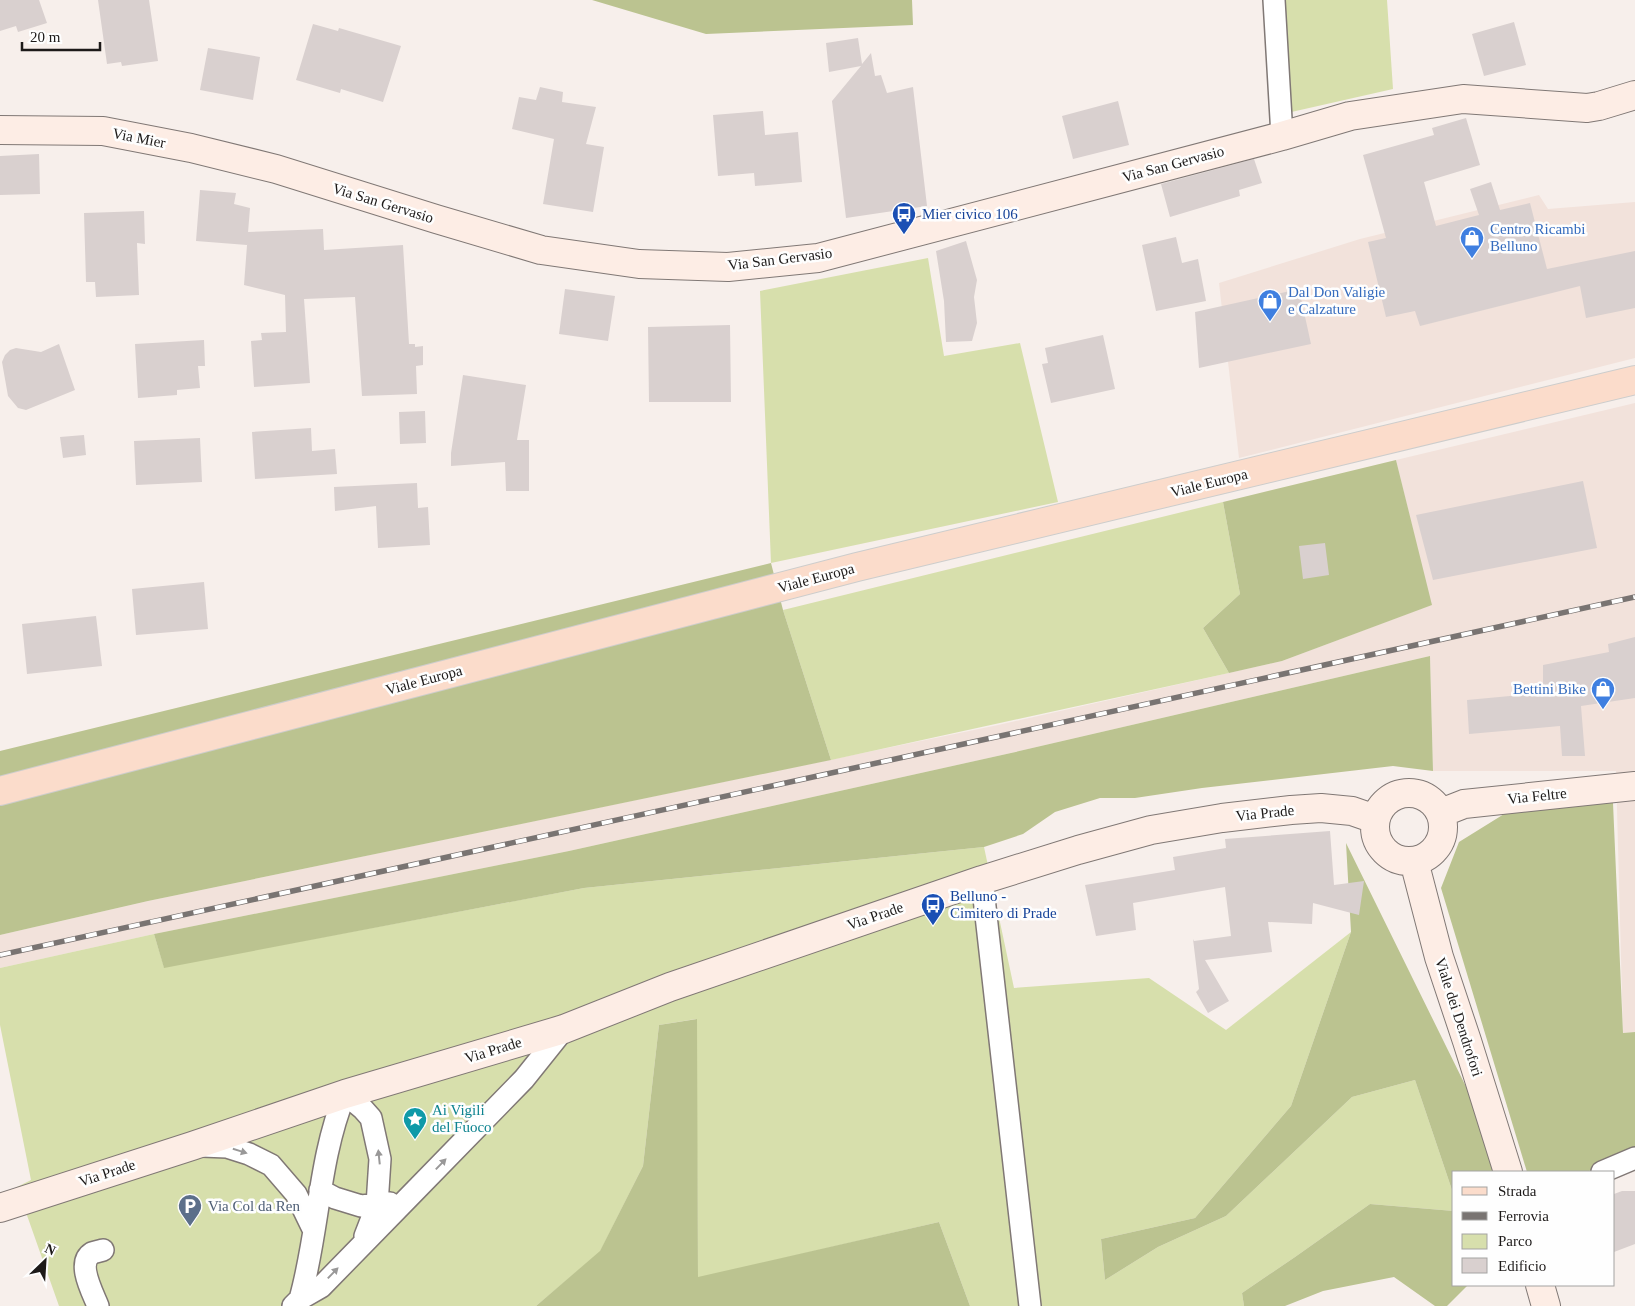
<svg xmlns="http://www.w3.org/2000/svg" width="1635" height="1306" viewBox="0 0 1635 1306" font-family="'Times New Roman',serif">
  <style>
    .built { fill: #f2e2db }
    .green { fill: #d7dfac }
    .forest { fill: #bbc390 }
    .building { fill: #d9d0cf }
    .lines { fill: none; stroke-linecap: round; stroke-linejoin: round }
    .street-casing { stroke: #807875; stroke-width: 24 }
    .secondary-casing { stroke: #807875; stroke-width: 30 }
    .primary-casing { stroke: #cdcdcc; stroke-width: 30 }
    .street { stroke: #fff; stroke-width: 21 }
    .secondary { stroke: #fdede5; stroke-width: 28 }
    .primary { stroke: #fbdccb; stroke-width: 28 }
    .rail-casing { stroke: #797472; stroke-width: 5.5 }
    .rail { stroke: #fefefe; stroke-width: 4; stroke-dasharray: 11; stroke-linecap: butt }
    .oneway { fill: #999898 }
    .labels { text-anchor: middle; stroke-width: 5; stroke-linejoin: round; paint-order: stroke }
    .street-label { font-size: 15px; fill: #1d1a19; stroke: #fefefe }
    .transit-label { font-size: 15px; fill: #164399; stroke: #fefefe; text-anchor: start }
    .shop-label { font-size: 15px; fill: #366cbe; stroke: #fefefe; text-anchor: start }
    .culture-label { font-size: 15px; fill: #0d838f; stroke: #fefefe; text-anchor: start }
    .service-label { font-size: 15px; fill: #4e5e75; stroke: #fefefe; text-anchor: start }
  </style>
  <rect width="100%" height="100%" fill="#f7efeb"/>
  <!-- built -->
  <path class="built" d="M1539 195 1548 209 1635 202V358L1239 458 1219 283 1360 239Z
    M1635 403V1032L1623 1033 1616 771H1433L1430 656 1011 753 569 851 154 934 0 968V935L148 901 998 725 1282 661 1431 605 1396 460Z"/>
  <!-- green -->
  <path class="green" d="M1279 0H1387L1393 89 1287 113Z
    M928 258 944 356 1020 343 1058 502 771 563 760 291Z
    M1223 502 1240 594 1203 628 1229 673 831 760 783 610Z
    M984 847 1014 988 1149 978 1226 1030 1351 932 1291 1106 1195 1218 1101 1239 1105 1280 1158 1247 1226 1216 1352 1097 1415 1080 1454 1196V1211L1370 1204 1295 1257 1242 1293 1244 1306H970L939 1222 698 1278 696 1019 659 1025 643 1166 600 1252 536 1306H59L17 1187 31 1180 0 1025V968L154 934 164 967 584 888Z"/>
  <!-- forest -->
  <path class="forest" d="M592 0H912L913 25 706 34Z
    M1396 460 1432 605 1282 661 1229 673 1203 628 1240 594 1223 502Z
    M771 563 783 610 831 760 148 901 0 935V751Z
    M1430 656 1433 771 1393 766 1202 788 1135 798H1100L1055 812 1023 834 984 847 584 888 164 968 154 934 569 851 1011 753Z
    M1613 803 1623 1033 1635 1032V1151L1587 1172H1527L1441 888 1459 842 1517 806Z
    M1346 843 1508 1172H1454V1196L1415 1080 1352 1097 1226 1216 1158 1247 1105 1280 1101 1239 1195 1218 1291 1106 1351 932Z
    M697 1019 698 1277 939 1222 970 1306H536L600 1251 643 1166 659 1025Z
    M1370 1204 1454 1211V1285H1468L1447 1306H1435L1394 1277 1323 1291 1285 1306H1244L1242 1293 1295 1257Z"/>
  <!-- building -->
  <path class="building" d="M0 0H39L47 23 18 32 16 26 0 31Z
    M98 0H149L158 61 122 66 121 62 107 64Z
    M1514 22 1526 65 1484 76 1472 34Z
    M313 24 338 31 339 28 401 46 383 102 341 89 340 93 296 80Z
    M858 38 862 64 871 53 875 76 881 75 887 93 913 87 927 206 846 218 832 101 861 66 829 72 826 43Z
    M208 48 260 57 253 100 200 90Z
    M540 87 563 92 562 102 596 107 586 144 604 147 593 212 543 204 554 139 512 129 519 97 536 100Z
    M1118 101 1129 145 1073 159 1062 116Z
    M763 111 765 135 798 132 802 182 755 186 754 173 718 176 713 115Z
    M1466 118 1480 165 1424 182 1436 226 1479 215 1470 189 1491 182 1500 210 1530 203 1547 269 1635 251V308L1586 318 1580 286 1420 326 1415 311 1386 317 1368 242 1386 238 1363 155 1434 135 1432 128Z
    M39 154 40 194 0 195V156Z
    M1254 159 1262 183 1239 190 1240 196 1170 217 1161 184Z
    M200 190 236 193 234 204 250 208 247 245 196 241Z
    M144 211 145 244 137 243 139 295 96 297 95 282H86L84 213Z
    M323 229 324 250 403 245 409 344H415V347L423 346V365L416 366 417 394 362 396 355 297 304 299 310 383 254 387 251 341 262 340 261 333 286 332 285 295 244 285 248 232Z
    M1176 237 1182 263 1198 259 1206 301 1156 311 1142 245Z
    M966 241 977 280 974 297 977 323 972 341 946 342 944 301 936 251Z
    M565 289 615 296 608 341 559 334Z
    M1299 289 1311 344 1199 368 1195 312Z
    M730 325 731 402H649L648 327Z
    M1103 335 1115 389 1051 403 1042 364 1048 363 1045 348Z
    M204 340 205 366H198L200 388 177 390V395L138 398 135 344Z
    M59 344 75 390 26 410 18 408 8 396 2 362 5 355 10 350 16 348 41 352Z
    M463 375 526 385 517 440H529V491H506L505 462 451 466V453Z
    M425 411 426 443 400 444 399 412Z
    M311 428 312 451 335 449 337 474 255 479 252 432Z
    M84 435 86 455 63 458 60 437Z
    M200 438 202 482 136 485 134 441Z
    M1583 481 1597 548 1433 580 1416 515Z
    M417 483 418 508 428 507 430 545 378 548 376 506 335 511 334 487Z
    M1325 543 1329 575 1303 579 1299 546Z
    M204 582 208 629 136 635 132 589Z
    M96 616 102 666 27 674 22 624Z
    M1635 637V698L1581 706 1585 756H1562L1560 726 1469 734 1467 700 1543 693V665L1609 652 1608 644Z
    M1330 831 1334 885 1364 881 1359 915 1313 903 1312 924 1268 922 1272 952 1205 960 1229 1001 1208 1013 1196 992 1199 989 1193 939 1194 941 1231 936 1225 887 1133 903 1136 930 1096 936 1085 885 1175 870 1173 857 1226 848 1225 839Z
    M1622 1191H1635V1244L1614 1252V1194Z"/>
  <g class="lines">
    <!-- street casing -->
    <g class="street-casing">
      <path id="street" d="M1274 0 1282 136
        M982 880 1030 1306
        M202 1146 227 1147 249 1154 271 1165 296 1194 313 1229
        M1602 1172 1635 1158
        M320 1190 335 1198 361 1206 390 1203
        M300 1299C319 1232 318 1160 345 1094L363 1109 371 1118 380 1159 377 1205 365 1236
        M98 1306C93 1293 76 1263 92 1253 95 1252 100 1251 103 1250
        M293 1306 300 1299 321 1287 407 1199 524 1079 564 1029"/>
    </g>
    <!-- secondary casing -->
    <g class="secondary-casing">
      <path id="secondary" d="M0 130 103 131 191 148 276 169 436 219 541 250 639 264 728 267 818 258 1282 136 1350 116 1463 99 1587 108 1599 106 1635 95
        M1375 827a34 34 0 1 1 68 0a34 34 0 1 1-68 0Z
        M1441 813 1464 804 1635 786
        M1414 861 1439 957 1467 1041 1508 1172
        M0 1208 192 1146 345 1094 564 1029 670 987 982 880 1078 850 1151 830 1222 818 1291 810 1321 808 1352 811 1375 819
        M1540 1285 1546 1306"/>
    </g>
    <!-- primary casing -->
    <g class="primary-casing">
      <path id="primary" d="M0 791 857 567 1635 380"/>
    </g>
    <!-- street -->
    <use href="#street" class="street"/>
    <!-- secondary -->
    <use href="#secondary" class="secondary"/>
    <!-- primary -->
    <use href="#primary" class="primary"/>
    <!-- rail casing -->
    <g class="rail-casing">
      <path id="rail" d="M0 955 1635 597"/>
    </g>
    <!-- rail -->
    <use href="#rail" class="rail"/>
  </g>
  <!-- one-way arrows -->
  <defs><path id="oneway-solid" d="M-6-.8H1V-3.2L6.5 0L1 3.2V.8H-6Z" transform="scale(1.25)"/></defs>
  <g class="oneway">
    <use href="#oneway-solid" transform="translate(240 1151) rotate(17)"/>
    <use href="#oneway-solid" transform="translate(379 1157) rotate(-96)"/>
    <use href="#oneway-solid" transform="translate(441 1164) rotate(-46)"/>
    <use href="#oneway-solid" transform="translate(333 1273) rotate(-46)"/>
  </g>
  <!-- icons -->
  <defs>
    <g id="bus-pin" transform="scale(1.25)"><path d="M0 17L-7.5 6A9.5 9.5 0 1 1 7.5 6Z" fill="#1a4fb4" stroke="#fefefe"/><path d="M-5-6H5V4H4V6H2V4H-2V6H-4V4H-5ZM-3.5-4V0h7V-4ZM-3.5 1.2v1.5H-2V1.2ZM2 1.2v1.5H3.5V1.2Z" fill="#fff"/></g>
    <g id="shop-pin" transform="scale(1.25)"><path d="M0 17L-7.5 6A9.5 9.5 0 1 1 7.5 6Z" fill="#3f7fe0" stroke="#fefefe"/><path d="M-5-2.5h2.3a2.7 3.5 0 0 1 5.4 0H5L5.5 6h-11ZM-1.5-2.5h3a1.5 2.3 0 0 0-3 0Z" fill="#fff"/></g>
    <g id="sight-pin" transform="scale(1.25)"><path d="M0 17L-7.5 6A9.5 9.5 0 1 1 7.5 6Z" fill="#0f9aa8" stroke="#fefefe"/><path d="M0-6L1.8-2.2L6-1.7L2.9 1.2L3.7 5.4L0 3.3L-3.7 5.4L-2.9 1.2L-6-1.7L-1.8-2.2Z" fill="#fff"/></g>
    <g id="parking-pin" transform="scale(1.25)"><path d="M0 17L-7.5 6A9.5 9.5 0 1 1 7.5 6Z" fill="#5c6f8a" stroke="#fefefe"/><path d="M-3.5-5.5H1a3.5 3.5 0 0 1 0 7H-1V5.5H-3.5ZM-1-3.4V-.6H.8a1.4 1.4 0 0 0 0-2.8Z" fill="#fff"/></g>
  </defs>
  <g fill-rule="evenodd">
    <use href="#bus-pin" x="904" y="214"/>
    <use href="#shop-pin" x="1472" y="238"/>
    <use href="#shop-pin" x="1270" y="301"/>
    <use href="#shop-pin" x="1603" y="689"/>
    <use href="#bus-pin" x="933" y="905"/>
    <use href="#sight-pin" x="415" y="1119"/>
    <use href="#parking-pin" x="190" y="1206"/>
  </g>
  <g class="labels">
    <!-- street labels -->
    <g class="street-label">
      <text transform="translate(139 138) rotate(11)" y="5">Via Mier</text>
      <text transform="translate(1173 164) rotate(-15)" y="5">Via San Gervasio</text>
      <text transform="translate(383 203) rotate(17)" y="5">Via San Gervasio</text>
      <text transform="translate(780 259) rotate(-7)" y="5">Via San Gervasio</text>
      <text transform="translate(1209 483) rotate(-14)" y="5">Viale Europa</text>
      <text transform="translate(816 578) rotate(-15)" y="5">Viale Europa</text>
      <text transform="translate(424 680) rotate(-15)" y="5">Viale Europa</text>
      <text transform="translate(1537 796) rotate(-6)" y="5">Via Feltre</text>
      <text transform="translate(1265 813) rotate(-6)" y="5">Via Prade</text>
      <text transform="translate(875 916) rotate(-19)" y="5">Via Prade</text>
      <text transform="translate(1459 1017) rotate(72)" y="5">Viale dei Dendrofori</text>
      <text transform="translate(493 1050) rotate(-17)" y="5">Via Prade</text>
      <text transform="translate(107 1173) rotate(-18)" y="5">Via Prade</text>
    </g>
    <!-- transit labels -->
    <g class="transit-label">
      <text x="922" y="219">Mier civico 106</text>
      <text x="950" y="901">Belluno -<tspan x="950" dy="17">Cimitero di Prade</tspan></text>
    </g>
    <!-- shop labels -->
    <g class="shop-label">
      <text x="1490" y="234">Centro Ricambi<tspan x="1490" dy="17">Belluno</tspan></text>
      <text x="1288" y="297">Dal Don Valigie<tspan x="1288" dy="17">e Calzature</tspan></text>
      <text x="1586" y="694" text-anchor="end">Bettini Bike</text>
    </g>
    <!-- culture labels -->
    <g class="culture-label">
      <text x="432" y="1115">Ai Vigili<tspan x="432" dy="17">del Fuoco</tspan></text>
    </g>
    <!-- service labels -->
    <g class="service-label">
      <text x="208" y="1211">Via Col da Ren</text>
    </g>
  </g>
  <!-- legend -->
  <rect x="1452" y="1171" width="162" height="115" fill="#fefefe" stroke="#a4a3a2"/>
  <rect x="1462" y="1187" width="25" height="8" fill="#fbdccb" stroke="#a4a3a2"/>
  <text x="1498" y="1196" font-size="15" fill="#1d1a19">Strada</text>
  <rect x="1462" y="1212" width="25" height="8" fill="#797472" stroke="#a4a3a2"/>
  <text x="1498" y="1221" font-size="15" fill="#1d1a19">Ferrovia</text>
  <rect x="1462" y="1234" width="25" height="15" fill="#d7dfac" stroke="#a4a3a2"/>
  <text x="1498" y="1246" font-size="15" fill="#1d1a19">Parco</text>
  <rect x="1462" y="1258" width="25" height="15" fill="#d9d0cf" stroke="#a4a3a2"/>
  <text x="1498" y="1271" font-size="15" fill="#1d1a19">Edificio</text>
  <!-- north arrow -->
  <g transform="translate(45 1261) rotate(25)" stroke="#fefefe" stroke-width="4" paint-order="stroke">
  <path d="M0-4L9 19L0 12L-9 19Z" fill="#1d1a19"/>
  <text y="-8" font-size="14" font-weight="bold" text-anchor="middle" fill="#1d1a19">N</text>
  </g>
  <!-- scale -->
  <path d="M22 42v8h78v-8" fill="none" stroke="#1d1a19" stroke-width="2.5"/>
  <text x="30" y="42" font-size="15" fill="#1d1a19" stroke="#fefefe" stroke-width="4" paint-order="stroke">20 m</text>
</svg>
